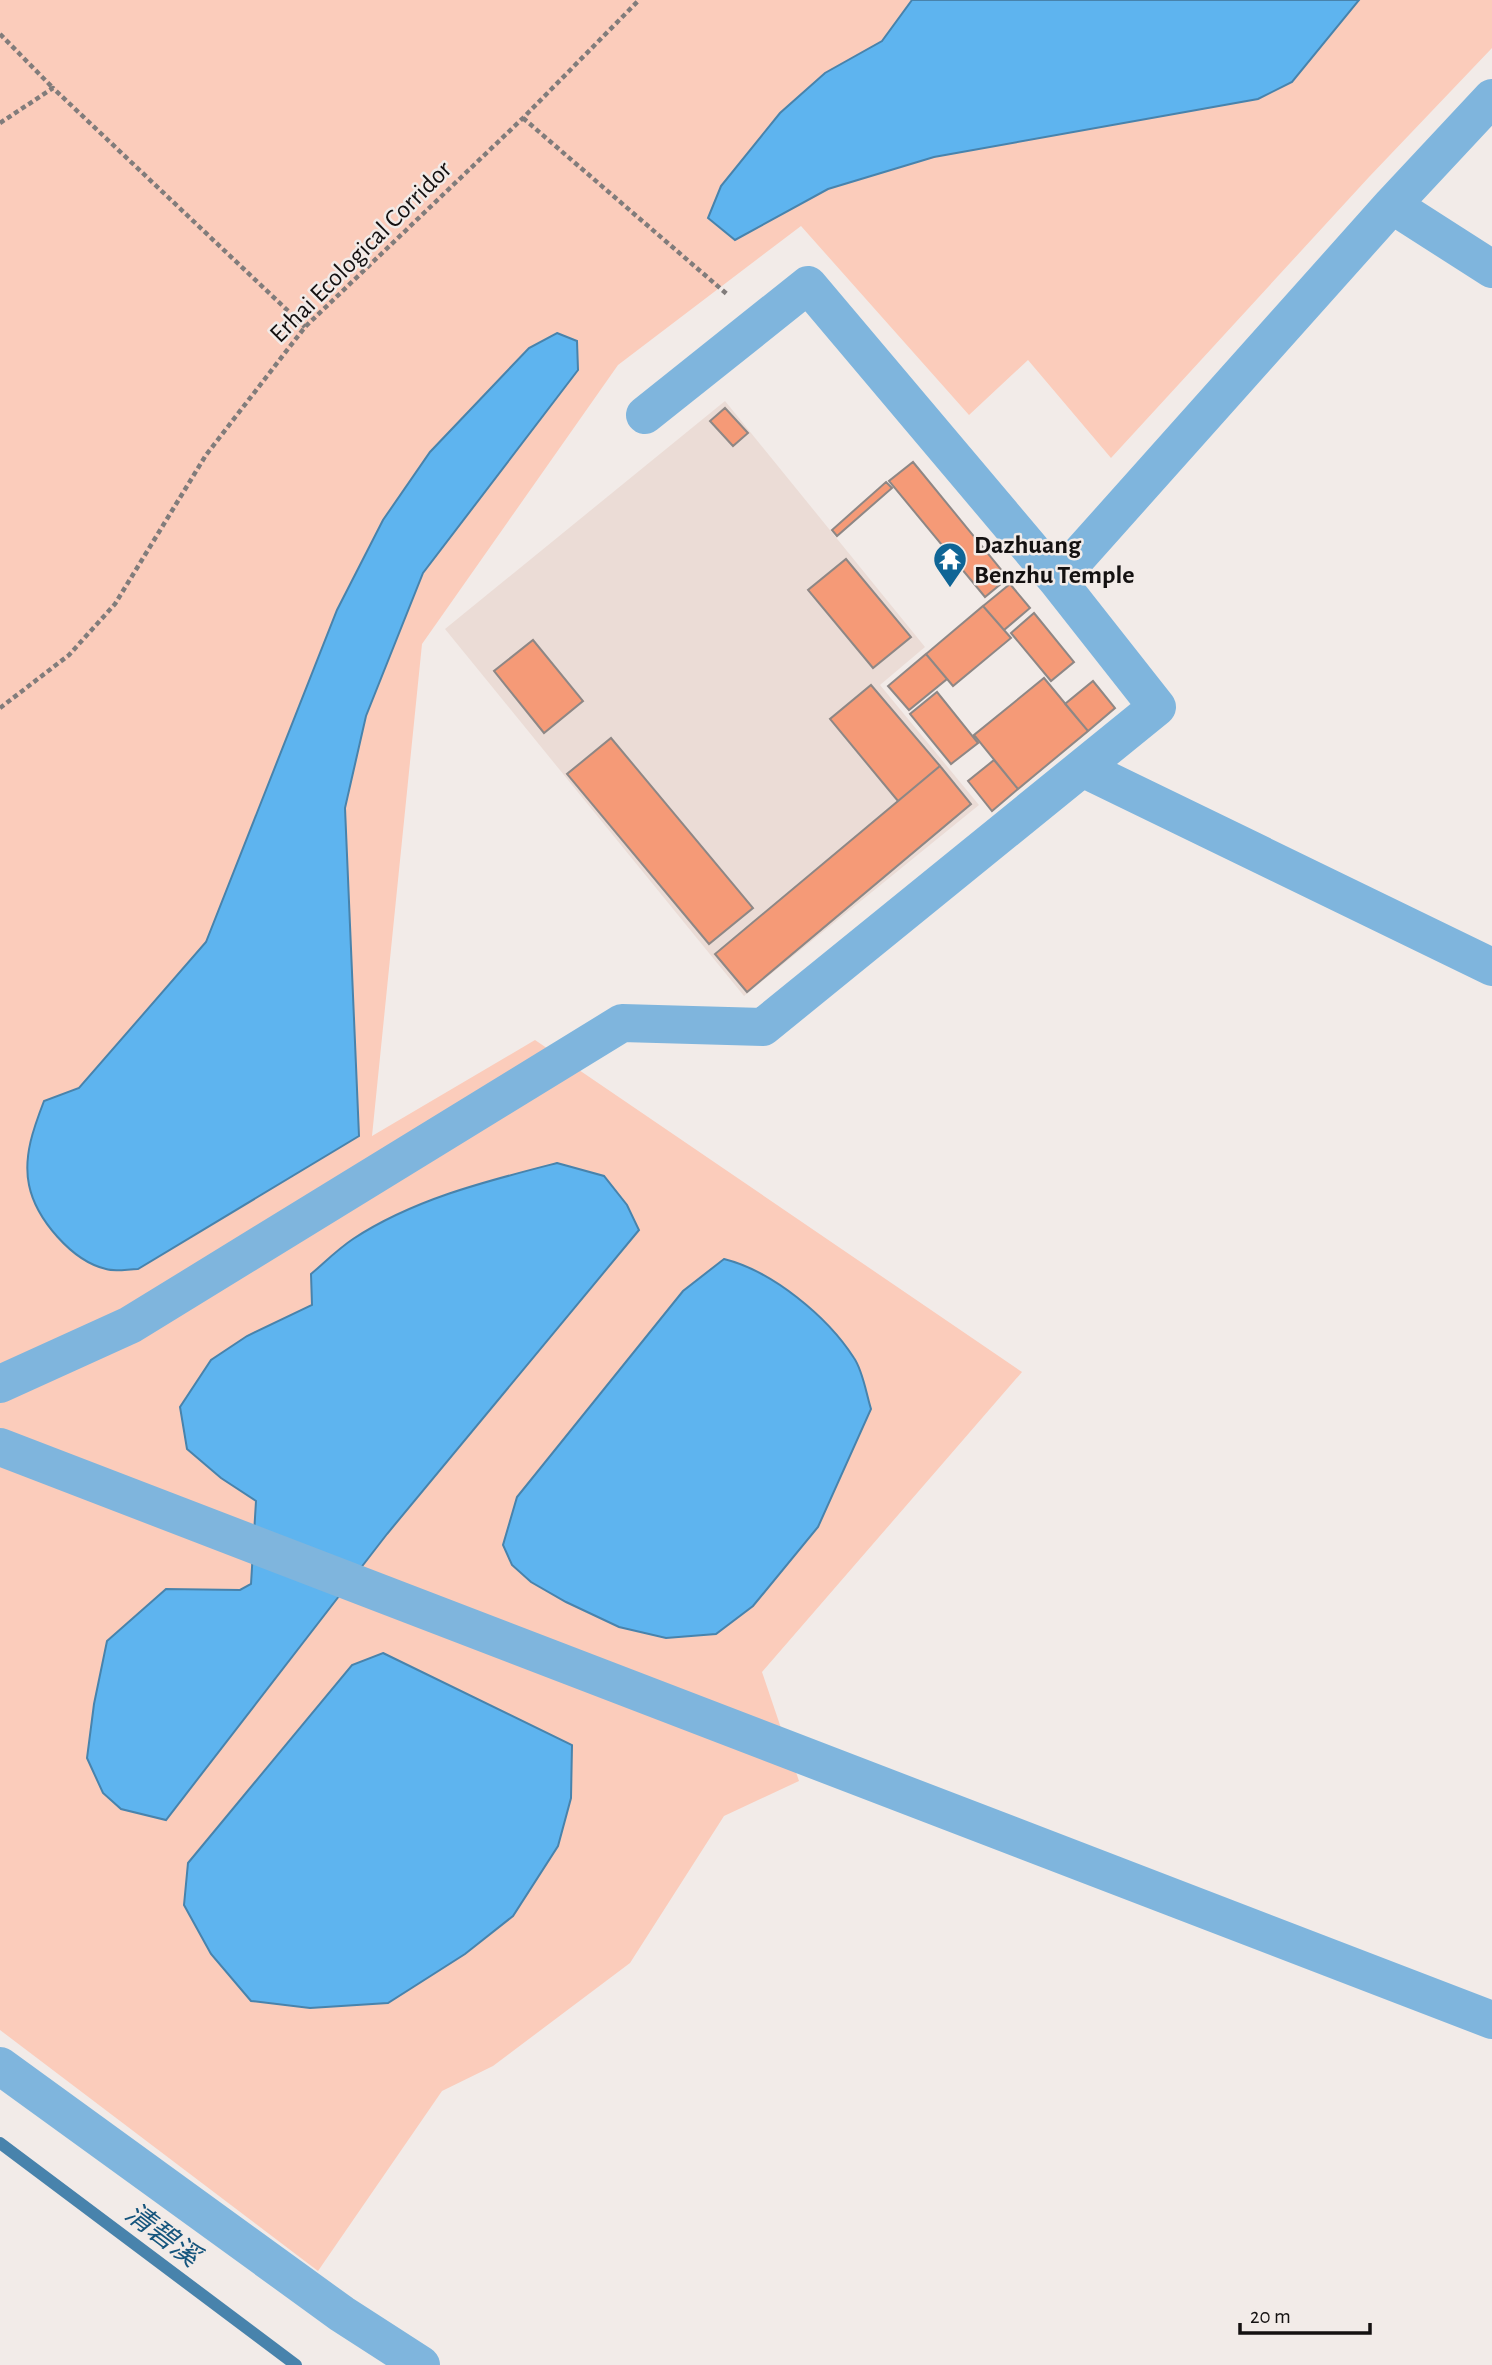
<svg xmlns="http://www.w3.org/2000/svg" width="1492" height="2365" viewBox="0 0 1492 2365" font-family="'Alegreya Sans','Noto Sans SC',sans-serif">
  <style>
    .built { fill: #ebdcd6 }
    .green { fill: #fbccbb }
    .water { fill: #5eb4ef; stroke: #4883ac; stroke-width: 2 }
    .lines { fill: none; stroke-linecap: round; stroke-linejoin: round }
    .stream { stroke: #4883ac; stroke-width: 12 }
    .building { fill: #f59a77; stroke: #8e8785; stroke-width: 2 }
    .path { stroke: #817c7b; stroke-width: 4.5; stroke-dasharray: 5 3.5; stroke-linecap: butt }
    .minor { stroke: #7fb5dd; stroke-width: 38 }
    .labels { text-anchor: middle; stroke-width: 5; stroke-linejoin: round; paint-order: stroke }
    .street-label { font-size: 26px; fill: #141111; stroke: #f2ebe8 }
    .poi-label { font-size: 26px; font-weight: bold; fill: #141111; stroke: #f2ebe8; text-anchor: start }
    .water-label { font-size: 28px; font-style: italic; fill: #16557d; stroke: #f2ebe8 }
  </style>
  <rect width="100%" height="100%" fill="#f2ebe8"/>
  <!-- built -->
  <path class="built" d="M725 401 925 647 880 685 979 805 744 996 445 629Z"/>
  <!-- green -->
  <path class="green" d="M0 0H1492V48L1369 177 1111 458 1028 360 969 415 801 226 618 365 422 644 372 1136 535 1040 1022 1372 762 1672 799 1781 724 1816 630 1963 493 2066 442 2091 318 2271 0 2030Z"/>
  <!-- water -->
  <path class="water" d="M912 0H1359L1292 82 1258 99 934 157 828 189 735 240 708 218 721 186 780 113 825 73 882 41Z
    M557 333 577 341 578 370 423 573 366 716 345 808 359 1136 138 1269C128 1269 115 1272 106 1269 72 1261 36 1219 29 1185 23 1156 34 1127 44 1101L79 1088 206 942 337 610 383 520 430 452 529 348Z
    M557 1163 604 1176 627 1205 639 1230 387 1534 166 1820 121 1809 103 1793 87 1758 94 1704 107 1641 166 1589 240 1590 251 1584 256 1501 221 1478 187 1449 180 1407 211 1360 247 1336 312 1305 311 1274C325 1262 338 1249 353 1239 414 1199 487 1181 557 1163Z
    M724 1259C772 1271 827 1316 854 1358 863 1371 866 1393 871 1409L818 1527 753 1606 716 1634 666 1638 619 1627 566 1602 531 1582 512 1565 503 1545 517 1497 683 1291Z
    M383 1653 572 1745 571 1798 558 1846 513 1916 465 1954 388 2003 310 2008 251 2001 211 1954 184 1905 188 1863 352 1665Z"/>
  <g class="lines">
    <!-- stream -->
    <path class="stream" d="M0 2143 296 2365"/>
  </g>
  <!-- building -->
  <path class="building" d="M725 408 748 433 733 446 710 421Z
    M913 462 1008 578 985 597 889 481Z
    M886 482 892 488 837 536 832 530Z
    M846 559 911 637 873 668 808 590Z
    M1010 584 1030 608 1004 630 983 606Z
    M983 606 1011 638 953 686 926 654Z
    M1034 613 1074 662 1051 681 1011 633Z
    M533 640 583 701 544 733 494 671Z
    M926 654 947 679 909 710 888 686Z
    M1044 678 1088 731 1018 789 974 735Z
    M1093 681 1115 708 1088 731 1065 704Z
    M871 685 940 766 898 801 830 719Z
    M937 692 978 743 951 764 910 714Z
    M611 738 753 908 709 944 567 774Z
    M994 760 1018 789 992 811 968 781Z
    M940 766 971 804 747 992 715 954Z"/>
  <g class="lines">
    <!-- path -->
    <path class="path" d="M0 34 53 88
      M523 118 728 295
      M0 123 53 88 305 327
      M0 708 69 655 115 604 206 455 305 327 523 118 639 0"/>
    <!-- minor -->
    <path class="minor" d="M1392 205 1492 269
      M645 415 808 285 1057 580
      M1082 768 1492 967
      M0 1384 130 1325 622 1023 763 1027 1157 707 1057 580 1392 205 1492 98
      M0 1447 1492 2020
      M0 2066 342 2314 421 2365"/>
  </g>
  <!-- icons -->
  <defs>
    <g id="temple-pin" transform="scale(1.75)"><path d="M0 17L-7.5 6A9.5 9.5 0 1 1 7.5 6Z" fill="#0f6596" stroke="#f2ebe8"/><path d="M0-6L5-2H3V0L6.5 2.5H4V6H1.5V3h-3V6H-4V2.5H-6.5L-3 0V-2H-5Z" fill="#fff"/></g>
  </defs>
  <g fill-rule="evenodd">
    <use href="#temple-pin" x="950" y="559"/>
  </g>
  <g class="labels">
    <!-- street labels -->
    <g class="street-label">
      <text transform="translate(360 251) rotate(-45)" y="9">Erhai Ecological Corridor</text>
    </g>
    <!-- poi labels -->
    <g class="poi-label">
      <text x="974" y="553">Dazhuang<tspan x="974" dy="30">Benzhu Temple</tspan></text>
    </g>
    <!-- water labels -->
    <g class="water-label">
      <text transform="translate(163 2234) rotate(37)" y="10">清碧溪</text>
    </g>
  </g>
  <!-- scale -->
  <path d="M1240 2323v10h130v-10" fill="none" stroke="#141111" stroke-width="3.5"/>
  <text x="1250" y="2323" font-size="21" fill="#141111" stroke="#f2ebe8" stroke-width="5" paint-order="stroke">20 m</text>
</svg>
